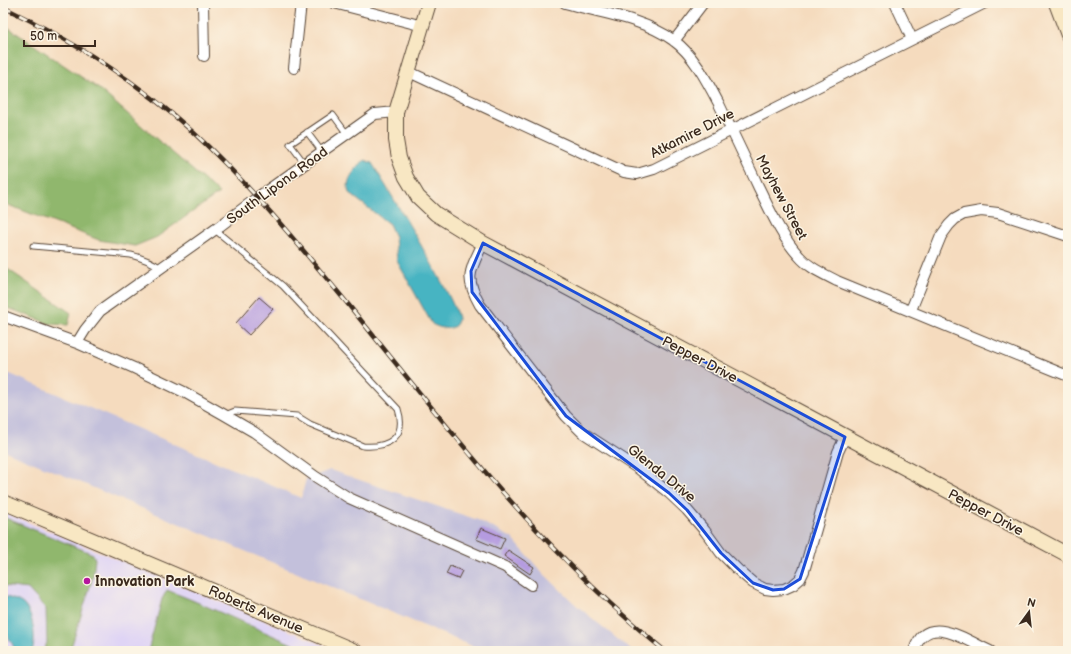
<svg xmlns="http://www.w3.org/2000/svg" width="1071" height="654" viewBox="0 0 1071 654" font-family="'Balsamiq Sans',sans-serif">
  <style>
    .built { fill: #dfd4f5 }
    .industrial { fill: #c3c0db }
    .forest { fill: #90b76d; stroke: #667046 }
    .water { fill: #46b4c2; stroke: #406f70 }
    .building { fill: #b59be0 }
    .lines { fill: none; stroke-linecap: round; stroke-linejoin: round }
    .lane-casing { stroke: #574536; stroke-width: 7 }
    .street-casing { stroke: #574536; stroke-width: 12 }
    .secondary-casing { stroke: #574536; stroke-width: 16 }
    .lane { stroke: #fff; stroke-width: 5 }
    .street { stroke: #fff; stroke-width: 10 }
    .secondary { stroke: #f8e7c3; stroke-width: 14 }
    .rail-casing { stroke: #3b2a1e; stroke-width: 4.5 }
    .rail { stroke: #fcf5e5; stroke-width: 3; stroke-dasharray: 9; stroke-linecap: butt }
    .marked { fill: #1d4ed8; fill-opacity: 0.2; stroke: #1d4ed8; stroke-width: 3; stroke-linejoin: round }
    .poi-dot { fill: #b5179e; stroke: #fcf5e5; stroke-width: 1.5 }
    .labels { text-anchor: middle; stroke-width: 3; stroke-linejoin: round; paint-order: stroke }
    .street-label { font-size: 14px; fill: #3b2a1e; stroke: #fcf5e5 }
    .poi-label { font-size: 14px; font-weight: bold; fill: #3b2a1e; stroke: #fcf5e5; text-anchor: start }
  </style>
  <rect width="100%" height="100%" fill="#fcf5e5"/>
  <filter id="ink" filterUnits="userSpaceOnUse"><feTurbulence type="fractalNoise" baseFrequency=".025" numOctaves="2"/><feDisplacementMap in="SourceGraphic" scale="8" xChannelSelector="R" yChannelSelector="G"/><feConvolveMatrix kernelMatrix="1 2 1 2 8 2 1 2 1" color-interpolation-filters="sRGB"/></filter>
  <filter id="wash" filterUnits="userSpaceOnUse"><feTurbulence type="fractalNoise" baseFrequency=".012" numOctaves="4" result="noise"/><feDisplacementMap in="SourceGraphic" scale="16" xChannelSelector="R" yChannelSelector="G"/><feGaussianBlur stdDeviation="0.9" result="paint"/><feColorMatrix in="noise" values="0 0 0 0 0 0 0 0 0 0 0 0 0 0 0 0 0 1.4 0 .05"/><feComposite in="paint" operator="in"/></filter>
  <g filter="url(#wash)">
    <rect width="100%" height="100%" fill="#f5dbbe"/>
    <!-- built -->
    <path class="built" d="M3 512 338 651H3Z"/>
    <!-- industrial -->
    <path class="industrial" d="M3 371 301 498 306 479 330 470 478 520 512 538 539 569 576 605 632 651H484L3 450Z"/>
    <!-- forest -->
    <path class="forest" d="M3 24 99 89 219 193 157 237 135 246 99 240 3 203Z
      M3 267 9 270 71 313 68 325 50 324 3 306Z
      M3 517 93 554 95 559 93 577 70 651H43L47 643 46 609 28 589 3 586Z
      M167 590 192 600 308 651H148L162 599Z"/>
    <!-- water -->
    <path class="water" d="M364 160 372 163C384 183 460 306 458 320 455 333 439 328 432 324L397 261 395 237 389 224 349 193C345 178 355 171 364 160Z
      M3 596C9 598 19 600 24 605 33 614 37 639 32 651H16L3 627Z"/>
    <g id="blocks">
      <!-- building -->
      <path class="building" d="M259 297 273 309 249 335 236 323Z
        M481 528 505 538 500 549 476 539Z
        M508 550 534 567 530 574 504 556Z
        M450 566 462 571 458 579 446 574Z"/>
    </g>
  </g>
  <g filter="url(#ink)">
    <use href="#blocks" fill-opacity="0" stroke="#574536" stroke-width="1"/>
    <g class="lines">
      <!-- lane casing -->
      <g class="lane-casing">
        <path id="lane" d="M307 132 322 152
          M305 164 290 144 333 115 347 134
          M215 230 283 286 398 409C407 437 389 448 363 446L310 424 297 416 235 411 225 415
          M33 246 131 255C142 258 151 261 161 268"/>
      </g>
      <!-- street casing -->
      <g class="street-casing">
        <path id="street" d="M203 3 204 56
          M334 3 423 26
          M565 3C601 13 642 18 673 40 694 55 707 81 719 104 732 131 745 158 758 186 770 210 781 236 799 256 809 268 824 274 837 281L1068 376
          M895 3 912 39
          M674 41 703 3
          M294 68 301 3
          M407 71 624 172 637 174 654 169 985 3
          M483 243C470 271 464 277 480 305L566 416 582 432 639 469 669 493 687 510 705 531 721 553 738 570 753 583 765 589 773 590 784 589 793 585 800 579 804 571 838 452 845 437
          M911 310 941 236 949 225 955 219 964 214 981 211 998 213 1068 236
          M3 316 77 343 134 368 184 392 223 414 254 432 316 477 349 498 505 567 531 585
          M77 343 85 330 100 311 220 226 258 197 375 114 396 112
          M914 651C926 611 966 640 990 651"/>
      </g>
      <!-- secondary casing -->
      <g class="secondary-casing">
        <path id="secondary" d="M429 3 396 112V140L399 158 406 177 418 197 436 214 483 243 1068 555
          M1056 3 1068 35
          M3 502 355 651"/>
      </g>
      <!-- lane -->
      <use href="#lane" class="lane"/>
      <!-- street -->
      <use href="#street" class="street"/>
      <!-- secondary -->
      <use href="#secondary" class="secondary"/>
      <!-- rail casing -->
      <g class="rail-casing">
        <path id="rail" d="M3 7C72 40 137 81 194 133 250 185 298 244 347 303 446 425 542 552 665 651"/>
      </g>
      <!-- rail -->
      <use href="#rail" class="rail"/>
    </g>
  </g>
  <!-- marked area -->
  <path class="marked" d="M483 243 845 437 800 579 784 589 773 590 753 583 721 553 687 510 669 493 566 416 472 292 471 271Z"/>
  <!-- markers -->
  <circle class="poi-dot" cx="87" cy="581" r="4"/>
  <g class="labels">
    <!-- street labels -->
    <g class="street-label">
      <text transform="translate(692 133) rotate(-27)" y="5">Atkamire Drive</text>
      <text transform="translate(277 185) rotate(-36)" y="5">South Lipona Road</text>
      <text transform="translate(782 197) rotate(62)" y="5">Mayhew Street</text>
      <text transform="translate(700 359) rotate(28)" y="5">Pepper Drive</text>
      <text transform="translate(662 473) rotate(39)" y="5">Glenda Drive</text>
      <text transform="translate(986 512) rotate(28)" y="5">Pepper Drive</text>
      <text transform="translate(256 609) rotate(23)" y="5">Roberts Avenue</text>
    </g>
    <!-- poi labels -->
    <g class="poi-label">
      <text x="95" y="586">Innovation Park</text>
    </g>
  </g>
  <!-- margin -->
  <rect width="1071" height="654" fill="none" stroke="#fcf5e5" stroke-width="16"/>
  <!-- north arrow -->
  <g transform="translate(1029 612) rotate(15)" stroke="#fcf5e5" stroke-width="3" paint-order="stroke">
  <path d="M0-3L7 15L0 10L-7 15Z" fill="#3b2a1e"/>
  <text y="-6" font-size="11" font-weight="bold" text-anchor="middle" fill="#3b2a1e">N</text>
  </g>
  <!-- scale -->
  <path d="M24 40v6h71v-6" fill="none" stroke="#3b2a1e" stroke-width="2"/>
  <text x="30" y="40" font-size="12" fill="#3b2a1e" stroke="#fcf5e5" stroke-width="3" paint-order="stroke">50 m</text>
</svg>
